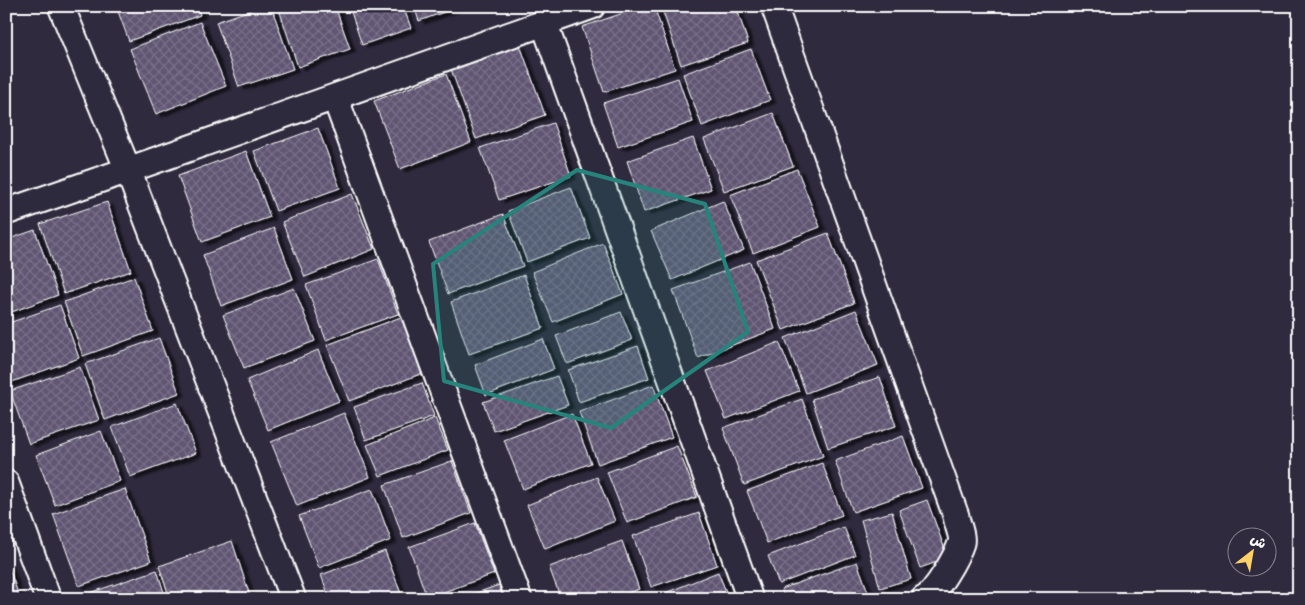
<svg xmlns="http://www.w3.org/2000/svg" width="1305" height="605" viewBox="0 0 1305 605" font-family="Pangolin,'Playpen Sans Arabic',sans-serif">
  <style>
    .building { fill: url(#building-cross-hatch); stroke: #fff; filter: url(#shadow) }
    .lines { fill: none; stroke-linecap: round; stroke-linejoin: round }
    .minor-casing { stroke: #fff; stroke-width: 29 }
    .minor { stroke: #2f2a3d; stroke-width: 25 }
    .marked { fill: #27847c; fill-opacity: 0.2; stroke: #27847c; stroke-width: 4; stroke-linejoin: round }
  </style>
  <defs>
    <pattern id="building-cross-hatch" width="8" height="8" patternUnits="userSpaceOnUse" patternTransform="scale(1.25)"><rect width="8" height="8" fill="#615673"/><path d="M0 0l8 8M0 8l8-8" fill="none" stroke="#796f88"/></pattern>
    <filter id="shadow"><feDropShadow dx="5.5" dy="3" stdDeviation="1" flood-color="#0009"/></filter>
  </defs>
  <rect width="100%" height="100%" fill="#2f2a3d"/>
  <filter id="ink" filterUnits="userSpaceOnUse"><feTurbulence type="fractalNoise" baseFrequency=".02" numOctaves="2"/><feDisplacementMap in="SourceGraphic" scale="10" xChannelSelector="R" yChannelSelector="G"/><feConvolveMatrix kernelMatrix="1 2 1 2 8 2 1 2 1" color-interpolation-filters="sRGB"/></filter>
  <g filter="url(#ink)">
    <!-- building -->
    <path class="building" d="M116 6H197L200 15 129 41Z
      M262 6H271L293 69 239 87 216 22Z
      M278 6H335L350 49 298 67Z
      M349 6H403L411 28 362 45Z
      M414 6H461L419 21Z
      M644 6H654L675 69 604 92 582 27Z
      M661 6H736L748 43 681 65Z
      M200 22 226 86 156 114 130 49Z
      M520 45 545 115 476 139 451 69Z
      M751 49 770 100 702 126 683 74Z
      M446 74 471 142 400 169 374 101Z
      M678 78 693 122 618 147 603 103Z
      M773 113 793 166 724 191 704 139Z
      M553 123 571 176 499 200 480 148Z
      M318 128 340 188 276 211 254 151Z
      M693 138 711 189 644 212 627 161Z
      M246 151 270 217 202 242 178 176Z
      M797 169 820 227 753 253 730 195Z
      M571 187 590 238 527 262 508 211Z
      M352 194 374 249 305 277 282 222Z
      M723 201 744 250 672 280 651 231Z
      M107 202 131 271 64 294 40 224Z
      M503 214 523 266 448 294 429 242Z
      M274 228 293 279 221 306 203 255Z
      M35 230 58 295 6 314V240Z
      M828 233 854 303 783 330 756 260Z
      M603 243 623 294 553 322 532 272Z
      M378 259 398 314 326 340 306 285Z
      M750 262 775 329 698 358 673 290Z
      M524 275 543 328 469 354 451 302Z
      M134 277 153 331 83 356 64 302Z
      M294 288 315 341 244 368 223 315Z
      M60 305 79 358 6 384V324Z
      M856 310 878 365 806 393 785 338Z
      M621 312 632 340 567 364 556 336Z
      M401 317 423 373 349 401 327 345Z
      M159 338 179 393 105 420 85 364Z
      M543 339 554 369 486 395 475 365Z
      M779 342 799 391 726 419 707 371Z
      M638 346 649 378 579 402 568 370Z
      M318 350 339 401 268 430 247 380Z
      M80 367 99 420 29 444 10 391Z
      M557 376 568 405 494 431 483 402Z
      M880 377 896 426 828 448 812 399Z
      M422 383 434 416 366 440 354 407Z
      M653 385 672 437 598 464 579 412Z
      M802 399 823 456 744 485 723 428Z
      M177 403 196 453 130 477 112 427Z
      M344 413 370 477 297 506 271 442Z
      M572 414 591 463 523 489 504 440Z
      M435 418 448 450 380 476 367 445Z
      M101 431 120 481 55 505 36 455Z
      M903 436 922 488 853 512 835 461Z
      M677 446 697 497 627 523 607 472Z
      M452 461 471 513 403 538 384 485Z
      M822 463 842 515 767 543 747 491Z
      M597 477 615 521 545 549 527 505Z
      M125 489 151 561 79 586 53 514Z
      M372 489 391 540 319 568 299 516Z
      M927 500 948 558 920 568 899 510Z
      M892 512 911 579 880 588 861 520Z
      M699 513 717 565 651 587 633 536Z
      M475 523 494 574 427 598 409 547Z
      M844 527 855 555 779 584 768 556Z
      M232 541 250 596 241 599H170L159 566Z
      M622 541 639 589 612 599H561L549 567Z
      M385 551 403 599H330L321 575Z
      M6 560 20 599H6Z
      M857 562 868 592 851 599H785L781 589Z
      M157 570 166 599H85L84 595Z
      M718 572 729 599H656L655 597Z
      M499 585 503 599H459Z"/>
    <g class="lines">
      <!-- minor casing -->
      <g class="minor-casing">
        <path id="minor" d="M61 6 128 170 293 599
          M774 6 956 516C957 524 963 536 961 543 957 556 935 594 924 599
          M544 23 750 599
          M335 97 519 599
          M6 212 128 170 592 6
          M6 483 48 599"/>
      </g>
      <!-- minor -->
      <use href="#minor" class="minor"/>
    </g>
  </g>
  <!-- marked area -->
  <path class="marked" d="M577 170 705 204 748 332 611 428 444 381 433 264Z"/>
  <!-- margin -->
  <rect width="1305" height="605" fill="none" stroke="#2f2a3d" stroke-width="25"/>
  <rect x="12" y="12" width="1280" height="580" fill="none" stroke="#fff" stroke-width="2" filter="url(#ink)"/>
  <!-- north arrow -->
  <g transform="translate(1252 552) rotate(31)"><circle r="24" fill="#2f2a3d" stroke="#827f8b"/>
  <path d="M0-4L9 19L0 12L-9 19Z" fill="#ffd166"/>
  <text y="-8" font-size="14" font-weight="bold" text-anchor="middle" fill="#ffffff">ش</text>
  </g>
</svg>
